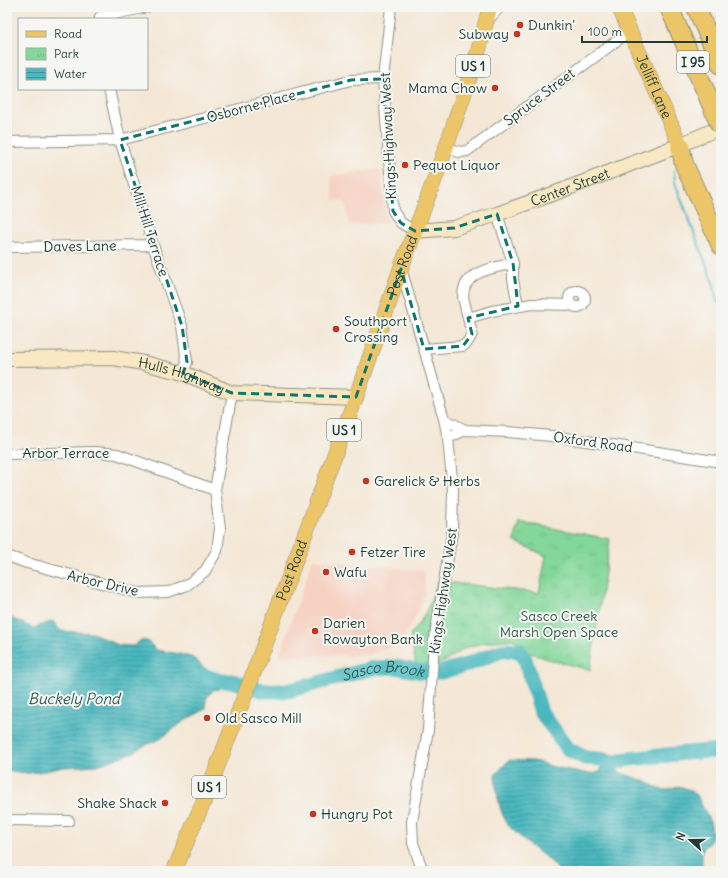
<svg xmlns="http://www.w3.org/2000/svg" width="728" height="878" viewBox="0 0 728 878" font-family="Delius,sans-serif">
  <style>
    .built { fill: #f6d2c3 }
    .park { fill: url(#park-tufts); stroke: #518a67 }
    .water { fill: url(#water-rules); stroke: #347a79 }
    .lines { fill: none; stroke-linecap: round; stroke-linejoin: round }
    .stream { stroke: #49b8be; stroke-width: 2.5 }
    .river { stroke: #49b8be; stroke-width: 15 }
    .street-casing { stroke: #8a9284; stroke-width: 12 }
    .secondary-casing { stroke: #8a9284; stroke-width: 16 }
    .primary-casing { stroke: #8a9284; stroke-width: 16 }
    .highway-casing { stroke: #8a9284; stroke-width: 20 }
    .street { stroke: #fff; stroke-width: 10 }
    .secondary { stroke: #f8e8c3; stroke-width: 14 }
    .primary { stroke: #edc569; stroke-width: 15 }
    .highway { stroke: #edc569; stroke-width: 18 }
    .highway-bridge-casing { stroke: #8a9284; stroke-width: 20; stroke-linecap: butt }
    .highway-bridge { stroke: #edc569; stroke-width: 18 }
    .marked { fill: none; stroke: #0f766e; stroke-width: 3; stroke-dasharray: 8 5; stroke-linejoin: round }
    .poi-dot { fill: #c8321e; stroke: #f6f6f2; stroke-width: 1.5 }
    .labels { text-anchor: middle; stroke-width: 4; stroke-linejoin: round; paint-order: stroke }
    .shield { fill: #f6f6f2; stroke: #60746d; stroke-width: 1 }
    .shield-label { font-size: 13px; font-weight: bold; fill: #1f3d34 }
    .poi-label { font-size: 14px; fill: #1f3d34; stroke: #f6f6f2; text-anchor: start }
    .street-label { font-size: 14px; fill: #1f3d34; stroke: #f6f6f2 }
    .park-label { font-size: 14px; fill: #335c48; stroke: #f6f6f2 }
    .water-label { font-size: 15px; font-style: italic; fill: #2a5c56; stroke: #f6f6f2 }
  </style>
  <defs>
    <pattern id="park-tufts" width="24" height="20" patternUnits="userSpaceOnUse"><rect width="24" height="20" fill="#83d79a"/><path d="M3 7l-1-3M5 7V3M7 7l1-3M15 17l-1-3M17 17v-4M19 17l1-3" fill="none" stroke="#71b985"/></pattern>
    <pattern id="water-rules" width="6" height="5" patternUnits="userSpaceOnUse"><rect width="6" height="5" fill="#49b8be"/><path d="M0 2.5h6" fill="none" stroke="#3c979b"/></pattern>
  </defs>
  <rect width="100%" height="100%" fill="#f6f6f2"/>
  <filter id="ink" filterUnits="userSpaceOnUse"><feTurbulence type="fractalNoise" baseFrequency=".025" numOctaves="2"/><feDisplacementMap in="SourceGraphic" scale="8" xChannelSelector="R" yChannelSelector="G"/><feConvolveMatrix kernelMatrix="1 2 1 2 8 2 1 2 1" color-interpolation-filters="sRGB"/></filter>
  <filter id="wash" filterUnits="userSpaceOnUse"><feTurbulence type="fractalNoise" baseFrequency=".012" numOctaves="4" result="noise"/><feDisplacementMap in="SourceGraphic" scale="16" xChannelSelector="R" yChannelSelector="G"/><feGaussianBlur stdDeviation="0.9" result="paint"/><feColorMatrix in="noise" values="0 0 0 0 0 0 0 0 0 0 0 0 0 0 0 0 0 1.4 0 .05"/><feComposite in="paint" operator="in"/></filter>
  <g filter="url(#wash)">
    <rect width="100%" height="100%" fill="#f4e7d5"/>
    <!-- built -->
    <path class="built" d="M380 169 386 223 349 225 345 201 333 200 331 176Z
      M313 559 424 571 425 596 403 642 369 655 279 656Z"/>
    <!-- park -->
    <path class="park" d="M519 522 610 539 590 670 550 660 525 651 513 639 482 643 465 648 449 659 438 664 416 666 410 634C425 620 431 600 438 581L539 593 546 556 514 541Z"/>
    <!-- water -->
    <path class="water" d="M7 616 33 628 53 621 61 631 93 633 118 645 133 646 141 640 147 641 157 650 180 654 194 658 203 667 219 677 221 681 219 689 213 690 206 699V709L187 719 160 739 143 746 132 753 98 765 63 767 46 771 28 773 9 771 7 769Z
      M509 760 534 761 554 767 590 774 600 772 601 767 617 768 619 772 647 782 659 789 669 790 679 786 691 790 698 797 711 824 712 835 710 842 704 847 702 855V863L700 871H559C549 857 542 855 529 845 523 839 514 832 509 826 499 813 496 791 495 775Z"/>
    <g class="lines">
      <!-- stream -->
      <path class="stream" d="M674 171 675 183 713 282 717 302 721 306"/>
      <!-- river -->
      <path class="river" id="s1" d="M202 675 221 681H232L265 691H288L373 668 395 667 423 672H441L466 665 501 651 519 650 525 659 541 712 568 749 585 758 600 759 616 762 629 759 686 753 709 751 721 752"/>
    </g>
  </g>
  <g filter="url(#ink)">
    <g class="lines">
      <!-- street casing -->
      <g class="street-casing">
        <path id="street" d="M391 7 383 79 393 211 401 223 415 231
          M100 17 147 7
          M488 20 500 7
          M109 89 120 140 153 245 182 326 187 362 183 373
          M7 142 120 140 351 80 383 79
          M446 147 459 152 467 151 630 31
          M497 214 513 263V279L518 306
          M7 247 153 245
          M401 268 444 419 448 438 453 490 452 533 434 642 428 730 412 822 413 843 421 866 426 871
          M569 299a8 8 0 1 1 16 0a8 8 0 1 1-16 0Z
          M468 318 492 311 532 304 571 305
          M424 349 463 346 467 343 472 334 463 297C463 270 492 269 513 263
          M444 419 465 430
          M448 438 465 430 508 432 551 436 600 443 721 462
          M7 454 95 452 117 454 215 490
          M7 556 27 563 138 593 168 592 187 585 205 571 217 551 220 528 215 490 232 393
          M7 820 69 821"/>
      </g>
      <!-- secondary casing -->
      <g class="secondary-casing">
        <g id="secondary">
          <path id="s2" d="M415 231 454 228 497 214 558 192 680 145 721 127"/>
          <path id="s3" d="M7 359 113 358 144 363 183 373 232 393 356 397"/>
        </g>
      </g>
      <!-- primary casing -->
      <g class="primary-casing">
        <g id="primary">
          <path id="s4" d="M619 7 680 145"/>
          <path id="s5" d="M174 871 205 798 252 677 356 397 401 268 437 173 454 124 478 52 490 7"/>
        </g>
      </g>
      <!-- highway casing -->
      <g class="highway-casing">
        <path id="highway" d="M669 7 717 118
          M696 7 721 65
          M680 145 684 164 721 246"/>
      </g>
      <!-- street -->
      <use href="#street" class="street"/>
      <!-- secondary -->
      <use href="#secondary" class="secondary"/>
      <!-- primary -->
      <use href="#primary" class="primary"/>
      <!-- highway -->
      <use href="#highway" class="highway"/>
      <!-- highway-bridge casing -->
      <g class="highway-bridge-casing">
        <path id="highway-bridge" d="M717 118 721 127"/>
      </g>
      <!-- highway-bridge -->
      <use href="#highway-bridge" class="highway-bridge"/>
    </g>
  </g>
  <!-- marked area -->
  <path class="marked" d="M383 79 393 211 401 223 415 231 454 228 497 214 513 263 518 306 468 318 472 334 463 346 424 349 401 269 356 397 232 393 183 373 187 362 182 326 120 140 351 80Z"/>
  <!-- markers -->
  <g class="poi-dot">
    <circle cx="520" cy="25" r="4"/>
    <circle cx="517" cy="34" r="4"/>
    <circle cx="495" cy="88" r="4"/>
    <circle cx="405" cy="165" r="4"/>
    <circle cx="336" cy="329" r="4"/>
    <circle cx="366" cy="481" r="4"/>
    <circle cx="352" cy="552" r="4"/>
    <circle cx="326" cy="572" r="4"/>
    <circle cx="315" cy="631" r="4"/>
    <circle cx="207" cy="718" r="4"/>
    <circle cx="165" cy="803" r="4"/>
    <circle cx="313" cy="814" r="4"/>
  </g>
  <g class="labels">
    <!-- shield labels -->
    <g class="shield">
      <rect x="677" y="51" width="32" height="22" rx="3"/>
      <rect x="456" y="55" width="34" height="22" rx="3"/>
      <rect x="327" y="419" width="34" height="22" rx="3"/>
      <rect x="192" y="776" width="34" height="22" rx="3"/>
    </g>
    <g class="shield-label">
      <text x="693" y="67">I 95</text>
      <text x="473" y="71">US 1</text>
      <text x="344" y="435">US 1</text>
      <text x="209" y="792">US 1</text>
    </g>
    <!-- poi labels -->
    <g class="poi-label">
      <text x="528" y="30">Dunkin'</text>
      <text x="509" y="39" text-anchor="end">Subway</text>
      <text x="487" y="93" text-anchor="end">Mama Chow</text>
      <text x="413" y="170">Pequot Liquor</text>
      <text x="344" y="326">Southport<tspan x="344" dy="16">Crossing</tspan></text>
      <text x="374" y="486">Garelick &amp; Herbs</text>
      <text x="360" y="557">Fetzer Tire</text>
      <text x="334" y="577">Wafu</text>
      <text x="323" y="628">Darien<tspan x="323" dy="16">Rowayton Bank</tspan></text>
      <text x="215" y="723">Old Sasco Mill</text>
      <text x="157" y="808" text-anchor="end">Shake Shack</text>
      <text x="321" y="819">Hungry Pot</text>
    </g>
    <!-- street labels -->
    <g class="street-label">
      <text dy="5" stroke="none"><textPath href="#s4" startOffset="87">Jelliff Lane</textPath></text>
      <text transform="translate(539 97) rotate(-37)" y="5">Spruce Street</text>
      <text transform="translate(251 106) rotate(-15)" y="5">Osborne Place</text>
      <text transform="translate(388 136) rotate(-93)" y="5">Kings Highway West</text>
      <text dy="5" stroke="none"><textPath href="#s2" startOffset="162">Center Street</textPath></text>
      <text transform="translate(150 231) rotate(72)" y="5">Mill Hill Terrace</text>
      <text transform="translate(80 246) rotate(-1)" y="5">Daves Lane</text>
      <text dy="5" stroke="none"><textPath href="#s5" startOffset="647">Post Road</textPath></text>
      <text dy="5" stroke="none"><textPath href="#s3" startOffset="177">Hulls Highway</textPath></text>
      <text transform="translate(593 442) rotate(8)" y="5">Oxford Road</text>
      <text x="66" y="458">Arbor Terrace</text>
      <text dy="5" stroke="none"><textPath href="#s5" startOffset="323">Post Road</textPath></text>
      <text transform="translate(103 583) rotate(13)" y="5">Arbor Drive</text>
      <text transform="translate(443 591) rotate(-82)" y="5">Kings Highway West</text>
    </g>
    <!-- park labels -->
    <g class="park-label">
      <text x="559" y="621">Sasco Creek<tspan x="559" dy="16">Marsh Open Space</tspan></text>
    </g>
    <!-- water labels -->
    <g class="water-label">
      <text dy="5" stroke="none"><textPath href="#s1" startOffset="186">Sasco Brook</textPath></text>
      <text x="74" y="704">Buckely Pond</text>
    </g>
  </g>
  <!-- margin -->
  <rect width="728" height="878" fill="none" stroke="#f6f6f2" stroke-width="24"/>
  <!-- legend -->
  <rect x="18" y="18" width="130" height="72" fill="#f6f6f2" stroke="#a0aca6"/>
  <rect x="26" y="31" width="20" height="6" fill="#edc569" stroke="#a0aca6"/>
  <text x="54" y="38" font-size="12" fill="#1f3d34">Road</text>
  <rect x="26" y="48" width="20" height="12" fill="url(#park-tufts)" stroke="#a0aca6"/>
  <text x="54" y="58" font-size="12" fill="#1f3d34">Park</text>
  <rect x="26" y="68" width="20" height="12" fill="url(#water-rules)" stroke="#a0aca6"/>
  <text x="54" y="78" font-size="12" fill="#1f3d34">Water</text>
  <!-- north arrow -->
  <g transform="translate(690 840) rotate(291)" stroke="#f6f6f2" stroke-width="3" paint-order="stroke">
  <path d="M0-3L7 15L0 10L-7 15Z" fill="#1f3d34"/>
  <text y="-6" font-size="11" font-weight="bold" text-anchor="middle" fill="#1f3d34">N</text>
  </g>
  <!-- scale -->
  <path d="M582 36v6h125v-6" fill="none" stroke="#1f3d34" stroke-width="2"/>
  <text x="588" y="36" font-size="12" fill="#1f3d34" stroke="#f6f6f2" stroke-width="3" paint-order="stroke">100 m</text>
</svg>
